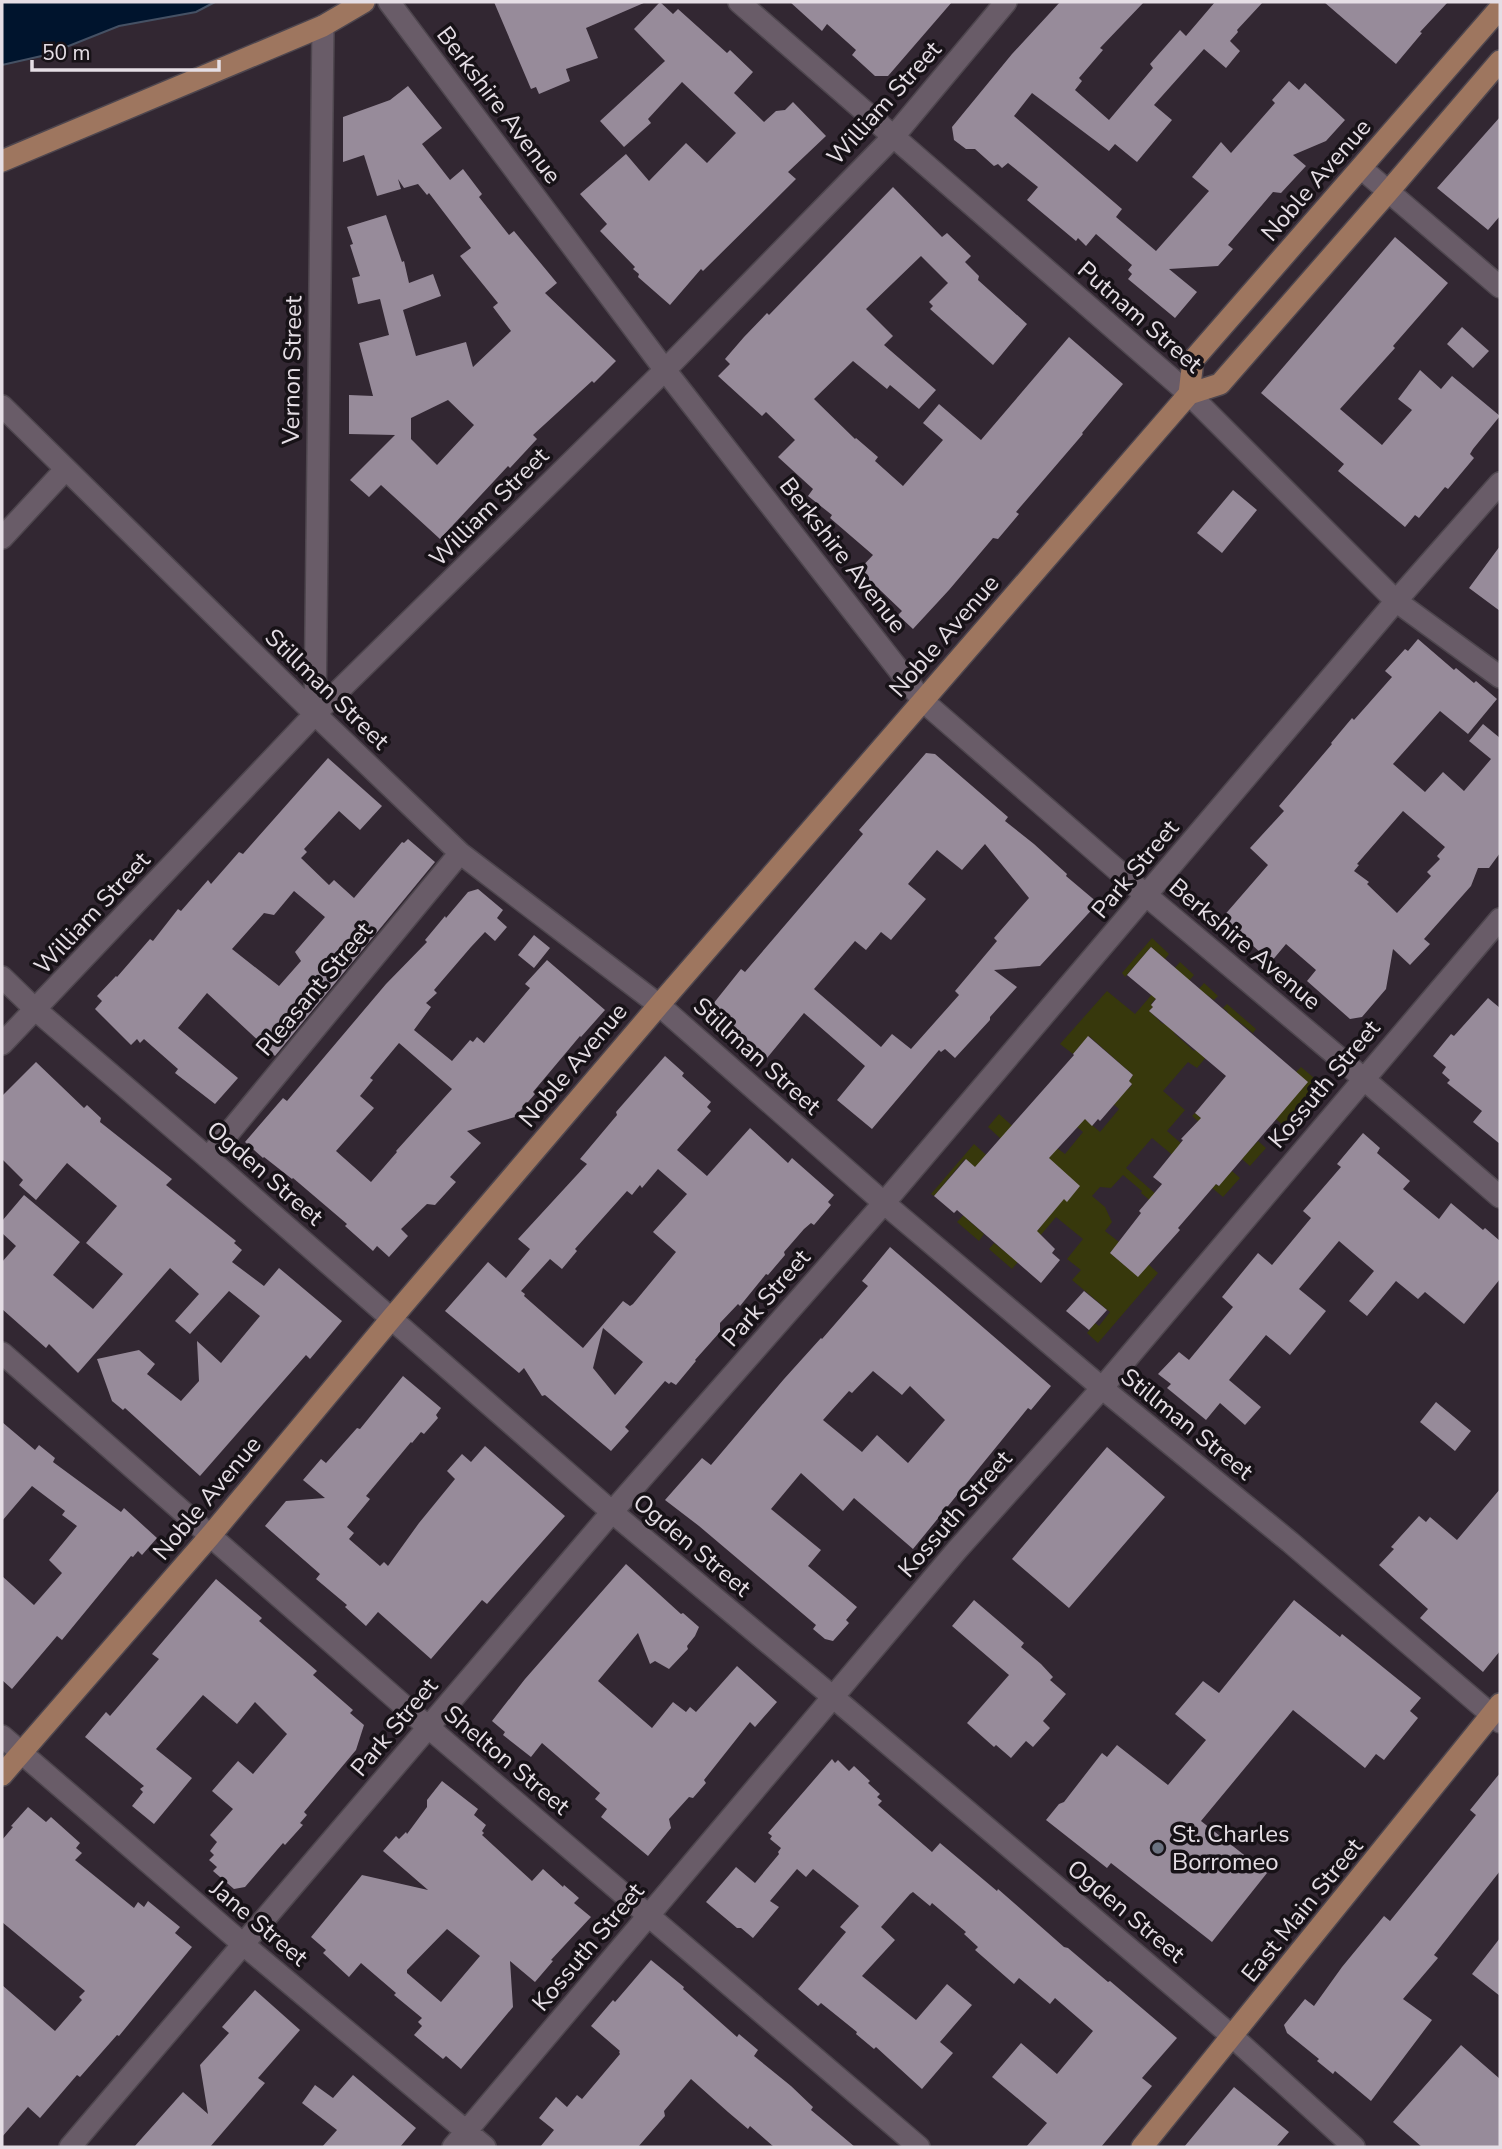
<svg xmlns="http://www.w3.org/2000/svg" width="1502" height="2149" viewBox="0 0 1502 2149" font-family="'Nunito Sans',sans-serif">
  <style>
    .green { fill: #37380c }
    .water { fill: #00142d; stroke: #455164; stroke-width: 2 }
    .building { fill: #978b9a; fill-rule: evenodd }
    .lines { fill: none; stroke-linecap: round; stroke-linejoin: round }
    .minor-casing { stroke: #4e464e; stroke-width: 24 }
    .major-casing { stroke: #4e464e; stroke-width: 24 }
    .minor { stroke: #695c68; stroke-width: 21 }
    .major { stroke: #9e765f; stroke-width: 21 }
    .worship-dot { fill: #6b7280; stroke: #171217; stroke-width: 2.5 }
    .labels { text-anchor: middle; stroke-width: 7; stroke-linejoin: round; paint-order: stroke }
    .street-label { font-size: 24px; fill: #e5dee5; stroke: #171217 }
    .poi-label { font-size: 24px; fill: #e5dee5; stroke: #171217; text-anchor: start }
  </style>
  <rect width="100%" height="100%" fill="#322732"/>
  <!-- green -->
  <path class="green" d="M1152 938 1169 954 1165 959 1151 947 1125 977 1122 973Z
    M1180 962 1194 975 1188 982 1177 974 1151 1004 1153 1007 1149 1011 1163 1024 1168 1019 1172 1021 1204 983 1218 996 1214 1000 1207 995 1174 1033 1194 1051 1228 1012 1223 1008 1227 1004 1256 1029 1253 1033 1237 1020 1197 1068 1188 1062 1163 1091 1185 1110 1167 1131 1183 1145 1179 1151 1218 1186 1232 1171 1240 1178 1223 1197 1152 1138 1126 1168 1173 1209 1168 1215 1141 1193 1142 1191 1123 1175 1111 1188 1100 1187 1092 1196 1105 1207 1112 1222 1105 1231 1119 1242 1110 1253 1135 1274 1148 1264 1158 1273 1098 1343 1087 1333 1095 1323 1099 1326 1110 1312 1072 1280 1081 1270 1067 1259 1083 1239 1056 1217 1012 1269 989 1249 994 1243 1014 1259 1041 1226 1001 1139 988 1127 999 1114 1035 1146 1053 1145 1065 1154 1083 1132 1059 1111 1067 1103 1100 1132 1119 1109 1093 1086 1127 1090 1132 1085 1129 1081 1133 1075 1089 1036 1073 1054 1060 1044 1107 991 1135 1014Z
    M1301 1067 1320 1083 1284 1126 1276 1119 1296 1072Z
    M1195 1113 1228 1141 1231 1138 1248 1152 1258 1141 1266 1148 1250 1166 1192 1116Z
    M974 1144 1003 1170 982 1200 966 1218 984 1234 979 1241 957 1222 972 1206 989 1179 965 1159 934 1196 931 1194Z"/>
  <!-- water -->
  <path class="water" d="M2 2H215L196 12 119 26 46 55 2 65Z"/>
  <!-- building -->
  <path class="building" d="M494 2H646L586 28 598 58 566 69 570 81 539 94 536 87 531 89Z
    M660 2 673 14 678 9 727 53 730 50 753 72 734 93 764 122 776 111 785 110 793 102 826 136 788 172 796 179 703 271 701 269 670 305 638 277 639 274 633 269 635 267 600 231 607 224 580 194 626 154 649 181 686 143 707 163 736 133 682 82 648 119 651 123 624 147 600 121 665 61 634 29Z
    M790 2H952L888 76H875L852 55 856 50 827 24 822 31Z
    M1060 2H1144L1100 48 1103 50 1079 78 1082 81 1075 90 1109 120 1153 68 1150 64 1180 30 1186 36 1215 2H1263L1237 30 1238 32 1230 41 1240 51 1226 68 1204 49 1154 105 1172 120 1137 162 1115 144 1109 151 1032 93 1014 116 1122 209 1116 217 1156 251 1209 191 1192 177 1221 142 1231 153 1275 103 1272 100 1289 81 1299 90 1305 83 1345 120 1326 141 1293 155 1306 166 1281 193 1273 192 1228 245 1233 249 1218 266 1169 269 1197 292 1175 318 1128 279 1132 274 1128 270 1132 265 1096 234 1086 246 1078 238 1076 241 1027 200 1038 187 1008 163 1002 168 998 164 994 166 975 149H966L954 140 952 127 1012 54Z
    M1324 2H1448L1420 32 1422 33 1396 64Z
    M408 86 442 128 422 144 450 180 463 169 482 194 479 197 509 235 514 231 557 283 545 293 616 361 594 383 592 381 533 435 537 439 510 468 508 466 440 539 381 485 369 497 350 480 395 435 349 434V395L373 396 359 343 389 335 380 299 358 304 352 278 360 276 350 245 353 244 347 227 386 215 402 262 404 261 409 283 433 274 441 296 403 310 416 356 466 342 473 367 511 331 493 307 498 303 460 256 471 248 429 193 427 195 418 184 404 188 398 179 401 189 377 196 364 155 343 162V117L390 100ZM448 400 474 425 437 465 411 439V418Z
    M1500 117V216L1488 230 1437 188Z
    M893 187 942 237 947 233 971 256 965 262 979 276 978 280 1027 324 993 365 930 309 933 306 929 302 948 283 921 256 866 309 893 336 884 345 936 390 919 409 890 385 887 389 853 361 814 399 855 439 856 438 878 457 875 461 903 486 943 440 923 423 939 404 981 440 1069 337 1123 384 1082 433 1083 434 1016 512 1019 514 998 539 993 538 949 590 913 629 898 615 902 611 859 570 873 555 830 518 832 515 808 496 813 489 778 457 795 440 766 412 762 416 718 376 730 364 725 359 744 337 767 313 769 315Z
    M1395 237 1448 283 1393 346 1395 348 1340 409 1382 445 1412 410 1398 399 1420 370 1441 389 1452 376 1500 416 1473 449 1470 454 1474 458 1448 489 1445 487 1419 518 1415 515 1405 527 1338 471 1344 464 1261 393Z
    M1462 327 1489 351 1473 368 1447 344Z
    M1233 490 1257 510 1222 553 1197 533Z
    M1500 546V611L1469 588Z
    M1418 639 1454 670 1456 668 1474 683 1476 681 1497 699 1468 734 1440 711 1393 764 1425 792 1443 772 1464 791 1491 759 1469 741 1483 724 1500 738V853L1489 868H1478L1471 886 1424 939 1430 944 1410 965 1393 949 1386 989 1362 1017 1350 1019 1307 981 1316 970 1286 944 1271 962 1222 918 1268 865 1250 848 1284 811 1279 806 1332 744 1331 743 1352 718 1354 720 1392 677 1385 671 1405 649 1408 651ZM1403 811 1445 847 1437 856 1440 859 1427 872 1431 876 1397 913 1367 884 1369 882 1354 871 1359 865 1357 864Z
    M926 753 935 754 1008 817 1005 821 1034 844 1067 874 1066 876 1098 903 1040 966 994 970 1017 987 990 1017V1020L955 1058 945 1049 941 1052 939 1050 872 1129 837 1100 865 1066 804 1013 767 1058 709 1009 741 969 745 972 863 834 859 830ZM985 844 1029 898 994 938 997 941 955 991 959 995 911 1049 892 1034 881 1047 814 989 855 941 866 950 881 932 891 940 926 899 908 884 937 850 962 870Z
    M328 758 382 806 360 830 339 811 304 849 307 852 301 858 329 885 334 880 354 898 402 842 404 843 408 839 435 862 275 1056 207 993 178 1028 238 1078 215 1104 175 1073 178 1069 144 1039 140 1043 137 1039 131 1045 95 1009 102 1001 97 996 116 976 117 977 150 939 153 941 178 909 181 911 208 880 211 884 239 852 243 854ZM294 891 325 917 295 952 301 961 279 986 232 949 264 913 274 915Z
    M478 889 503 910 497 918 507 927 495 941 485 932 471 947 434 990 437 993 426 1003 431 1007 414 1030 452 1061 470 1040 473 1042 477 1037 484 1043 530 988 525 984 547 960 605 1010 581 1037 580 1036 533 1092 535 1094 515 1117 467 1131 481 1143 450 1177 456 1182 435 1205 427 1204 401 1229 408 1236 389 1257 377 1246 373 1251 345 1226 347 1224 293 1178 292 1179 264 1157 263 1158 245 1142 283 1098 287 1101 386 984 427 942 425 940 445 916 446 918 468 892ZM399 1043 452 1089 396 1151 397 1152 371 1182 336 1151 374 1108 360 1096 373 1080 370 1078Z
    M534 935 550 948 534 968 518 955Z
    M1151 947 1308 1082 1219 1186 1216 1184 1178 1228 1180 1230 1138 1277 1110 1253 1141 1213 1139 1211 1162 1184 1153 1177 1183 1140 1181 1139 1201 1118 1195 1113 1226 1076 1149 1011 1153 1007 1151 1005 1156 999 1127 975Z
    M1488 998 1500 1008V1144L1473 1122 1482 1111 1447 1083 1450 1080 1442 1073 1446 1067 1433 1056 1451 1034 1454 1036Z
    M1088 1036 1133 1075 1129 1081 1132 1084 1100 1121 1098 1119 1092 1126 1085 1119 1049 1158 1080 1186 1067 1202 1064 1199 1037 1231 1055 1249 1052 1253 1060 1260 1041 1283 957 1210 954 1213 934 1196 966 1159 975 1167 1074 1055 1073 1054Z
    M665 1056 684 1073 682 1076 711 1102 707 1107 711 1111 677 1150 707 1176 750 1128 788 1163 792 1158 834 1195 828 1202 831 1205 814 1225 811 1223 804 1229 784 1252 785 1255 768 1275 766 1274 740 1306 738 1304 720 1323V1332L695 1360 696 1361 676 1385 671 1382 669 1384 665 1381 625 1427 629 1431 611 1451 545 1395 542 1396 524 1368 519 1373 445 1311 488 1262 506 1278 530 1249 518 1239 587 1164 580 1159 617 1115 616 1112ZM658 1169 687 1194 653 1232 676 1252 633 1304 630 1306 623 1301 583 1348 524 1296 525 1294 521 1291 550 1259 562 1269 577 1251 575 1249 627 1191 632 1195 640 1185 642 1188ZM603 1328 643 1362 615 1395 593 1368Z
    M36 1062 84 1108 87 1105 101 1118 100 1122 172 1179 166 1185 236 1241 234 1243 242 1250 232 1262 264 1286 279 1268 342 1321 310 1359 306 1355 200 1476 125 1408 123 1410 112 1401 97 1359 139 1350 155 1364 147 1374 181 1401 199 1381 197 1341 221 1363 260 1316 229 1291 190 1334 175 1321 199 1294 170 1268 78 1373 49 1344 46 1348 2 1309V1262L16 1246 2 1233V1221L24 1195 80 1242 53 1275 93 1309 123 1274 86 1243 117 1206 67 1163 36 1200 19 1185 23 1180 2 1159V1096Z
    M1363 1133 1380 1148 1377 1153 1410 1181 1403 1189 1439 1219 1451 1203 1483 1230 1485 1228 1500 1241V1279L1464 1324 1425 1292 1418 1299 1396 1281 1367 1316 1349 1301 1374 1271 1339 1241 1299 1289 1326 1311 1290 1355 1266 1335 1229 1380 1261 1407 1245 1425 1220 1403 1206 1420 1167 1388 1171 1384 1158 1374 1179 1352 1189 1360 1233 1307 1222 1297 1258 1253 1272 1265 1311 1218 1303 1211 1341 1167 1337 1164Z
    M890 1247 1051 1386 1031 1410 1028 1408 913 1549 854 1498 843 1511 801 1473 771 1509 821 1550 808 1566 857 1607 846 1620 849 1623 833 1641 825 1639 813 1629 816 1625 699 1526 665 1500 702 1458 711 1465 784 1379 821 1338 822 1339 868 1286 862 1281ZM873 1371 902 1395 910 1386 945 1420 908 1463 877 1435 862 1452 823 1420 849 1391 852 1393Z
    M1084 1291 1107 1310 1089 1330 1066 1311Z
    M403 1376 441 1408 436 1415 438 1418 424 1434 421 1432 412 1443 411 1442 366 1496 370 1499 347 1527 354 1533 349 1539 380 1566 384 1562 388 1566 419 1523 455 1479 447 1471 462 1454 471 1462 485 1446 565 1516 487 1604 482 1600 431 1659 378 1612 366 1626 345 1607 347 1605 316 1579 320 1574 265 1526 286 1501 325 1498 303 1480 321 1459 326 1463 357 1428 360 1429Z
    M1436 1402 1471 1431 1455 1451 1420 1422Z
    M2 1422 35 1450 39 1445 55 1458 53 1462 121 1512 124 1508 157 1538 142 1555 138 1551 133 1557 131 1556 62 1640 57 1636 12 1689 2 1680V1576L34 1605 62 1573 49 1560 77 1526 62 1515 65 1511 32 1486 2 1521Z
    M1107 1447 1165 1497 1069 1608 1012 1559Z
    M1500 1489V1651L1483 1672 1420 1618 1428 1609 1379 1565 1394 1549 1391 1547 1419 1516 1426 1522 1430 1517 1457 1540Z
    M626 1564 681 1614 683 1613 699 1627 695 1636 687 1646 688 1649 669 1669 655 1661 650 1664 638 1633 598 1681 652 1728 673 1702 686 1712 690 1707 696 1712 737 1666 777 1702 755 1727 750 1722 704 1780 706 1783 693 1798 689 1797 669 1819 671 1828 648 1856 601 1817 607 1809 595 1799 600 1793 542 1743 531 1757 503 1735 505 1732 492 1721 525 1679Z
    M216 1579 262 1618 259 1621 317 1671 313 1675 353 1710 350 1713 364 1725 356 1750 304 1812 307 1815 300 1823 303 1825 285 1845 283 1843 245 1887 234 1889 213 1871 217 1867 209 1860 214 1855 210 1851 217 1842 210 1835 233 1809 212 1791 238 1761 253 1774 287 1734 255 1702 237 1724 203 1695 156 1749 192 1778 154 1824 132 1806 143 1792 140 1789 144 1786 85 1737 106 1712 110 1716 159 1659 152 1654Z
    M974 1600 1024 1643 1021 1647 1041 1664 1053 1677 1050 1680 1066 1694 1043 1721 1050 1728 1033 1747 1026 1741 1011 1758 996 1745 994 1747 967 1723 1009 1675 952 1626Z
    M1294 1600 1340 1637 1342 1634 1421 1698 1410 1711 1418 1718 1384 1760 1376 1754 1365 1768 1293 1710 1201 1821 1267 1873 1212 1942 1111 1863 1107 1868 1046 1820 1059 1804 1064 1802 1102 1753 1107 1757 1117 1745 1168 1785 1206 1740 1175 1714 1203 1681 1219 1693Z
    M832 1759 835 1763 838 1760 849 1771 854 1766 870 1781 868 1783 880 1794 877 1797 882 1801 878 1805 932 1852 940 1843 997 1891 998 1889 1064 1947 1068 1948 1108 1982 1110 1981 1177 2038 1142 2078 1152 2086 1101 2147H1026L1047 2123 992 2077 1021 2043 1057 2074 1093 2031 1055 1998 1050 2004 1019 1978 1014 1984 975 1950 978 1947 964 1934 966 1932 932 1903 930 1906 913 1892 910 1894 881 1927 895 1940 862 1976 916 2020 947 1984 972 2005 940 2042 953 2053 922 2089 876 2047 874 2049 856 2034 857 2032 821 2003 818 2006 798 1989 846 1932 840 1927 859 1906 813 1869 806 1877 797 1869 770 1901 779 1907 753 1938 741 1928H737L706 1902 736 1867 755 1883 779 1854 778 1852 781 1848 770 1839 772 1836 768 1833Z
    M1500 1773V1871L1434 1955 1438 1958 1403 1999 1432 2020 1371 2101 1335 2071 1333 2074 1317 2061 1319 2059 1287 2033 1284 2025 1305 1999 1314 2006 1342 1967 1384 1916 1390 1921 1476 1815 1470 1810Z
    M442 1781 478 1809 474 1815 486 1825 482 1831 484 1833 482 1835 532 1881 543 1869 563 1887 564 1885 579 1898 574 1903 591 1917 551 1960 553 1961 535 1982 510 1961 513 2007 461 2069 446 2056 443 2059 414 2035 422 2026 418 2022 422 2018 394 1995 396 1993 361 1963 349 1977 323 1953 326 1950 311 1937 362 1875 428 1890 383 1851 396 1836 399 1839 406 1832 407 1834 427 1807V1800ZM447 1929 480 1956 441 2002 407 1973V1970Z
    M28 1807 46 1822 51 1817 80 1843 76 1848 82 1853 75 1860 134 1908 138 1902 144 1907 148 1901 180 1927 175 1933 192 1947 119 2036 117 2035 80 2077 77 2075 40 2118 28 2107 2 2137V1985L55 2031 82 2000 79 1997 85 1991 2 1922V1840L13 1827 11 1826Z
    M1500 1938V1996L1472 1974Z
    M651 1960 684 1987 683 1989 737 2037 739 2034 758 2050 754 2056 791 2086 813 2107 811 2110 855 2147H774L750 2126 748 2129 728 2112 691 2079 664 2111 665 2116 638 2147H540L554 2130 539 2118 556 2097 567 2107 577 2095 582 2099 620 2054 619 2052 620 2051 591 2026 613 2000 615 2002Z
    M255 1990 300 2030 258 2078 265 2083 210 2147H134L183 2092 208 2114 200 2065 229 2033 222 2027Z
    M1461 2045 1500 2079V2147H1422L1393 2122Z
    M353 2075 416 2128 400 2147H322L337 2130 302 2103 315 2085 333 2098Z
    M1234 2087 1289 2132 1276 2147H1184Z"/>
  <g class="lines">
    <!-- minor casing -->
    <g class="minor-casing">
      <path id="minor" d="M389 2 665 370 923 701 1147 896 1343 1061 1500 1197
        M739 2 1189 394 1396 601 1500 677
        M1361 168 1500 287
        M2 406 315 714 460 853 659 1005 884 1203 1102 1388 1290 1542 1500 1722
        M2 538 65 470
        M315 714 323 26
        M2 977 36 1010 208 1158 612 1512 833 1697 1233 2037 1354 2147
        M2 1044 315 714 665 370 894 136 1006 2
        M208 1158 460 853
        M2 1353 428 1727 919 2147
        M2 1736 244 1945 485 2147
        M70 2147 612 1512 884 1203 1396 601 1500 483
        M453 2147 957 1550 1102 1388 1500 919"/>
    </g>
    <!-- major casing -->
    <g class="major-casing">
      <path id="major" d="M2 161 323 26 364 2
        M1189 394 1193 360 1500 8
        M2 1775 210 1536 391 1319 659 1005 1189 394 1220 384 1388 192 1500 61
        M1142 2147 1500 1704"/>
    </g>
    <!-- minor -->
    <use href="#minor" class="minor"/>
    <!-- major -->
    <use href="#major" class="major"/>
  </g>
  <!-- markers -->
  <circle class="worship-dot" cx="1158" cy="1848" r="7"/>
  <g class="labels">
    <!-- street labels -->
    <g class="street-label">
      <text transform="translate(884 103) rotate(-48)" y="8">William Street</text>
      <text transform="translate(499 105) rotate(53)" y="8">Berkshire Avenue</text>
      <text transform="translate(1316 180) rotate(-49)" y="8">Noble Avenue</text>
      <text transform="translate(1140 317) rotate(41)" y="8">Putnam Street</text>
      <text transform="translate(292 370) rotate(-89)" y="8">Vernon Street</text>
      <text transform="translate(489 507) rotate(-45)" y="8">William Street</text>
      <text transform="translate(843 555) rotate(52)" y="8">Berkshire Avenue</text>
      <text transform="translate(944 636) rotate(-49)" y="8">Noble Avenue</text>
      <text transform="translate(327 689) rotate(44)" y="8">Stillman Street</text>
      <text transform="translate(1135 869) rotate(-50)" y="8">Park Street</text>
      <text transform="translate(92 913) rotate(-47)" y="8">William Street</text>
      <text transform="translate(1245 944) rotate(40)" y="8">Berkshire Avenue</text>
      <text transform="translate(314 989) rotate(-50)" y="8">Pleasant Street</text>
      <text transform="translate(757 1056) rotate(42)" y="8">Stillman Street</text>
      <text transform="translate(573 1065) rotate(-50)" y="8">Noble Avenue</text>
      <text transform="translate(1324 1084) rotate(-50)" y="8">Kossuth Street</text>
      <text transform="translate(265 1173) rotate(41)" y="8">Ogden Street</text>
      <text transform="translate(766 1298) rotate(-49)" y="8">Park Street</text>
      <text transform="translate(1187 1424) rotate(39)" y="8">Stillman Street</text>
      <text transform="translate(207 1498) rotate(-50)" y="8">Noble Avenue</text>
      <text transform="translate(955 1514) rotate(-49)" y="8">Kossuth Street</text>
      <text transform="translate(692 1545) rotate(40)" y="8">Ogden Street</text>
      <text transform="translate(394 1727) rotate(-50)" y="8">Park Street</text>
      <text transform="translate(507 1760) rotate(40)" y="8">Shelton Street</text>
      <text transform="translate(1302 1910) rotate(-51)" y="8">East Main Street</text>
      <text transform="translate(1126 1911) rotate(40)" y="8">Ogden Street</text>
      <text transform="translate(259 1923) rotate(40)" y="8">Jane Street</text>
      <text transform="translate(588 1947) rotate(-50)" y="8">Kossuth Street</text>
    </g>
    <!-- poi labels -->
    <g class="poi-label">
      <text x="1172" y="1842">St. Charles<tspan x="1172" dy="28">Borromeo</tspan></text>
    </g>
  </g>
  <!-- border -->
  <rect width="1502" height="2149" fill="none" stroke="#e5dee5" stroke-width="7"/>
  <!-- scale -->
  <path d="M32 60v10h187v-10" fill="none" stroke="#e5dee5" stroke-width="3.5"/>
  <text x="42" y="60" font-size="21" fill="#e5dee5" stroke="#171217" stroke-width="5" paint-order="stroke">50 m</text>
</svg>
